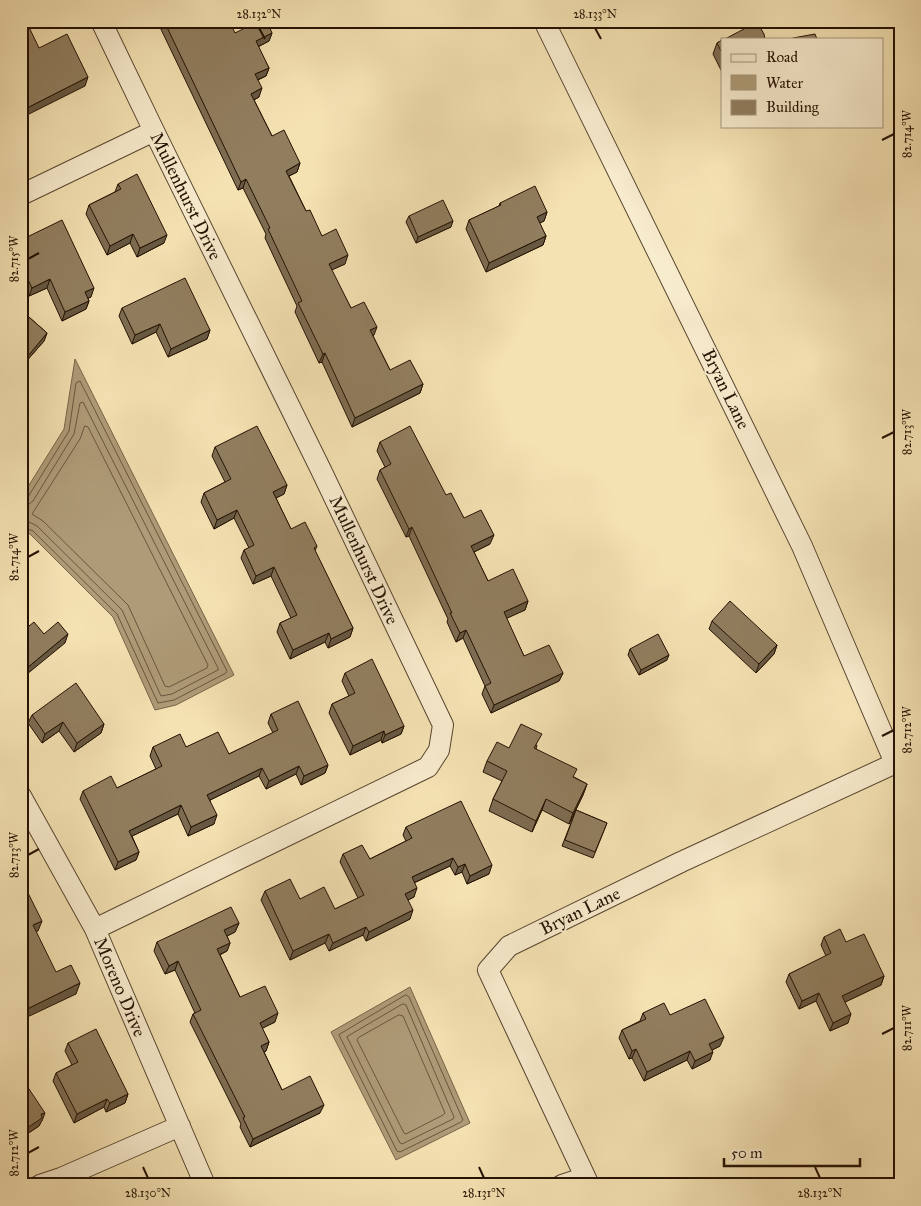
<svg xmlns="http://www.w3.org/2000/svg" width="921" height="1206" viewBox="0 0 921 1206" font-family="'IM FELL Great Primer',serif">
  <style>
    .water { fill: #ae9b77; stroke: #776449 }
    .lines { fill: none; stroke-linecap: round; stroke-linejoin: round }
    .shore { stroke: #69563d; stroke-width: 1 }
    .minor-casing { stroke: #58462f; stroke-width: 22 }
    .minor { stroke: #f8ecce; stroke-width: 20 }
    .wall { fill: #7d6c52; stroke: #241203 }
    .shaded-wall { fill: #665842; stroke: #241203 }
    .building { fill: #917e5f; stroke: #241203 }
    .ticks { fill: none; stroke: #241203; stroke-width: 2 }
    .labels { text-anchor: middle; stroke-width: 4; stroke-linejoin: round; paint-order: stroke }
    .street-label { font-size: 18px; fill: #241203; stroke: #f8ecce }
    .neatline { fill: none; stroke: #241203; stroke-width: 2 }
    .ticks-label { font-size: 12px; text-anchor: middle; fill: #241203 }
  </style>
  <rect width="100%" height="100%" fill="#f5e2b3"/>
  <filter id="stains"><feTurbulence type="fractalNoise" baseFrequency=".004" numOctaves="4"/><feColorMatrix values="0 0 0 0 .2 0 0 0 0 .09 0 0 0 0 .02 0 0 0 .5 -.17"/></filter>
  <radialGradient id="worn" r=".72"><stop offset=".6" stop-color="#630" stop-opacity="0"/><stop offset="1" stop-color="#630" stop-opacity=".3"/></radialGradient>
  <!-- water -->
  <path class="water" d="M75 359 234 675 176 705 155 710 113 617 30 534 21 530V498L64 429Z
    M410 987 470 1123 396 1160 331 1032Z"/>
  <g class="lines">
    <!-- shore -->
    <path class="shore" d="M85 426 88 427 208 665 207 668 169 687 165 686 128 605 43 521 32 514 80 439Z
      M21 500 28 497 69 431 76 383 80 381 227 671 226 673 174 700 158 703 117 614 33 531 21 526
      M21 506 28 505 33 501 74 434 80 403 83 402 218 668V670L172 694 161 696 122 610 37 526 27 521 21 520
      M406 995 409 997 463 1120 461 1122 400 1152 397 1151 339 1035Z
      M403 1004 406 1005 454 1117 453 1119 402 1144 400 1143 347 1037Z
      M399 1015 403 1016 445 1113 443 1115 406 1134 404 1133 357 1040 358 1038Z"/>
    <!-- minor casing -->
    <g class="minor-casing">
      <path id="minor" d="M544 21 802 546 895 763
        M21 195 154 131
        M21 796 95 929 205 1185
        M95 929 428 767 439 750 443 725 321 470 154 131 101 21
        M40 1185 61 1178 180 1126
        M562 1185 577 1180 583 1174
        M589 1185 488 970 509 946 681 862 900 761"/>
    </g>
    <!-- minor -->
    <use href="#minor" class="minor"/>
  </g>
  <!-- wall -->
  <path class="wall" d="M157 21H213L215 24 235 33H272L269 41 258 47 269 68 266 76 258 80 259 97 254 100 272 136 300 163 297 172 289 176 306 211 322 236 345 264 331 270 351 308 374 335 373 336 390 370 423 384 420 393 352 427 322 362 319 363 295 312 297 306 265 238 266 234 243 188 238 190Z
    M722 40V72L713 54 717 43Z
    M118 184 164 243 137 257 130 243 107 255 86 214 89 205 115 192Z
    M500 203 547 212 544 221 539 223 546 236 543 245 486 272 466 229 469 220 499 206Z
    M409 216 451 227 416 243 406 222Z
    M21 240 91 297 88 298 89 301 86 309 62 321 47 288 29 296 21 280Z
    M122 308 210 330 207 339 168 357 156 332 132 344 119 316Z
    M21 310 47 333 44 341 24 364 21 361Z
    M380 442 446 495 464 518 490 544 474 552 488 581 528 601 525 610 506 618 524 656 563 673 559 681 491 713 482 694 485 686 463 638 456 642 447 622 448 619 409 536 406 537 377 479 380 470 385 467 377 451Z
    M215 447 287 485 284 494 276 498 291 529 317 546 315 551 353 628 350 637 328 648 325 642 290 659 277 632 280 623 291 618 271 576 253 584 241 558 244 550 249 548 234 518 214 529 201 502 204 493 225 482 212 456Z
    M712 621 777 645 774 654 756 673 709 629Z
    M630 649 667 660 639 675 628 655Z
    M345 673 404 726 401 734 382 743 381 740 350 755 329 713 332 704 349 696 342 681Z
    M271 714 328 765 325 773 301 785 296 774 266 789 259 776 210 800 214 824 188 836 178 814 132 836 139 852 136 860 115 870 80 799 83 791 117 788 156 769 150 756 153 747H186L229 754 273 733 268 723Z
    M32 715 104 724 101 733 74 752 59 731 42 743 28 723Z
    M537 745 536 749 574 777 587 784 583 795 569 824 542 810 532 832 489 811 493 799 502 781 483 772 487 761 509 748Z
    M576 810 607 823 593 858 562 846Z
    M406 827 489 874 467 884 462 872 455 875 450 866 414 883V897L408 900 410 919 366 941 363 935 329 951 325 943 290 960 261 900 265 891 300 899 335 909 358 898 340 862 343 854 370 859 406 841 403 835Z
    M239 923 235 932 227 936 230 943 227 951 220 955 240 997 275 1022 262 1028 269 1042 266 1051 264 1052 282 1090 320 1113 250 1147 240 1127 241 1124 190 1022 193 1014 195 1013 175 970 165 974 154 951 157 942Z
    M824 937 846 942 884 976 881 985 845 1002 848 1023 830 1031 816 1001 799 1009 786 982 789 974 826 956 821 945Z
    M643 1013 670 1015 720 1046 712 1050 710 1060 692 1069 687 1060 644 1081 632 1058 629 1059 619 1038 622 1030 640 1021Z
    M68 1043 128 1094 125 1103 106 1112 104 1107 74 1123 53 1081 56 1073 72 1065 65 1051Z
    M21 1077 42 1121 41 1122 39 1126 21 1138Z"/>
  <!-- shaded-wall -->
  <path class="shaded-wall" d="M272 33 269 41 253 49 256 41Z
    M269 68 266 76 252 82 255 74Z
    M88 77 85 86 21 118V111Z
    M262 88 259 97 248 103 251 94Z
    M300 163 297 172 283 179 286 171Z
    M246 179 243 188 238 190 241 182Z
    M547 212 544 221 534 226 537 217Z
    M453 221 451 227 416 243 418 237Z
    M133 234 130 243 107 255 110 246Z
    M167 235 164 243 137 257 140 248Z
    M546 236 543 245 486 272 489 263Z
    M348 255 345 264 325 273 329 264Z
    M50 279 47 288 29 296 32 288Z
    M94 288 91 297 82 301 85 292Z
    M89 301 86 309 62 321 65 312Z
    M160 324 156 332 132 344 135 335Z
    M377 327 374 335 367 339 370 330Z
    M210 330 207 339 168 357 171 349Z
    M47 333 44 341 24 364 28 356Z
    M325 353 322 362 319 363 323 354Z
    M423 384 420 393 352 427 355 418Z
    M287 485 284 494 270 501 273 492Z
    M237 510 234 518 214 529 217 520Z
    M412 527 409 536 406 537 409 529Z
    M494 535 490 544 468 555 471 546Z
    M274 567 271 576 253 584 256 576Z
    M528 601 525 610 501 621 504 612Z
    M353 628 350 637 328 648 331 639Z
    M466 630 463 638 456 642 460 633Z
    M329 633 325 642 290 659 293 650Z
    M68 634 65 643 21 679V673Z
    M777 645 774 654 756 673 759 664Z
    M669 655 667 660 639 675 641 670Z
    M563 673 559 681 491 713 494 705Z
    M63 722 59 731 42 743 45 734Z
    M104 724 101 733 74 752 77 743Z
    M404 726 401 734 382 743 385 735Z
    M384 731 381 740 350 755 353 746Z
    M328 765 325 773 301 785 304 776Z
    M299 766 296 774 266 789 269 781Z
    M262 768 259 776 204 803 207 795Z
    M587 784 583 795 569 824 573 813Z
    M546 799 542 810 532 832 536 821Z
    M181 805 178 814 126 839 129 831Z
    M217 815 214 824 188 836 191 827Z
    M139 852 136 860 115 870 118 862Z
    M453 858 450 866 409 885 412 877Z
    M465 864 462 872 455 875 458 867Z
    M492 865 489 874 467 884 470 876Z
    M417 888 414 897 402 903 405 894Z
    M413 910 410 919 366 941 369 932Z
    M42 921 38 931 29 935 33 925Z
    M239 923 235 932 221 939 224 930Z
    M366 927 363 935 329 951 333 943Z
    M329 934 325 943 290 960 293 951Z
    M230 943 227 951 214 957 217 949Z
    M178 961 175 970 165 974 169 966Z
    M884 976 881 985 839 1005 842 996Z
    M80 983 76 994 21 1020V1012Z
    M819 993 816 1001 799 1009 802 1001Z
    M278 1013 275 1022 257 1031 260 1023Z
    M851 1014 848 1023 830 1031 833 1023Z
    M724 1037 720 1046 706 1053 709 1044Z
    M269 1042 266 1051 258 1055 261 1046Z
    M636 1049 632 1058 629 1059 632 1051Z
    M690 1051 687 1060 644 1081 647 1072Z
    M713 1052 710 1060 692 1069 695 1061Z
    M128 1094 125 1103 106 1112 110 1103Z
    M107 1099 104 1107 74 1123 77 1114Z
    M324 1105 320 1113 250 1147 253 1139Z
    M45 1113 42 1121 41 1122 39 1126 21 1138 24 1130 41 1114Z"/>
  <!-- building -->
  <path class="building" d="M164 21H213L215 24 221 21H229L235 33 259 21H267L272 33 256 41 269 68 255 74 262 88 251 94 272 136 284 130 300 163 286 171 306 211 310 210 322 236 336 229 348 255 329 264 351 308 364 302 377 327 370 330 390 370 410 360 423 384 355 418 325 353 323 354 298 303 302 301 268 229 270 228 246 179 241 182Z
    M757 22 764 34 765 39H725Z
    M27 23 39 48 67 34 88 77 21 111V26Z
    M815 34 817 39H791L793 38Z
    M722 40V53L717 43Z
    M137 174 167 235 140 248 133 234 110 246 89 205 121 189 118 184Z
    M535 186 547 212 537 217 546 236 489 263 469 220 501 205 500 203Z
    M443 200 453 221 418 237 409 216Z
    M62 220 94 288 85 292 89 301 65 312 50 279 32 288 21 265V240Z
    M185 278 210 330 171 349 160 324 135 335 122 308Z
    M21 310 47 333 28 356 21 350Z
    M257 426 287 485 273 492 291 529 305 522 317 546 314 548 353 628 331 639 329 633 293 650 280 623 297 615 274 567 256 576 244 550 254 545 237 510 217 520 204 493 231 479 215 447Z
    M410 426 446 495 451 493 464 518 481 510 494 535 471 546 488 581 513 569 528 601 504 612 524 656 549 645 563 673 494 705 485 686 491 683 466 630 460 633 450 613H452L412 527 409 529 380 470 391 464 380 442Z
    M730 601 777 645 759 664 712 621Z
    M34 622 44 634 58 622 68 634 21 673V627L24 630Z
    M658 634 669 655 641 670 630 649Z
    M372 659 404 726 385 735 384 731 353 746 332 704 355 693 345 673Z
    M76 683 104 724 77 743 63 722 45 734 32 715Z
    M298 701 328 765 304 776 299 766 269 781 262 768 207 795 217 815 191 827 181 805 129 831 139 852 118 862 83 791 111 776 117 788 162 766 153 747 180 734 186 747 218 732 229 754 278 730 271 714Z
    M521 724 542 734 534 748 577 769 573 777 587 784 573 813 546 799 536 821 493 799 507 771 487 761 497 742 509 748Z
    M461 801 492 865 470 876 465 864 458 867 453 858 412 877 417 888 405 894 413 910 369 932 366 927 333 943 329 934 293 951 265 891 290 879 300 899 324 887 335 909 364 895 343 854 362 845 370 859 412 838 406 827Z
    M576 810 607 823 595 852 565 840Z
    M21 879 42 921 33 925 56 972 71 965 80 983 21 1012Z
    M231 907 239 923 224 930 230 943 217 949 240 997 265 986 278 1013 260 1023 269 1042 261 1046 282 1090 310 1076 324 1105 253 1139 243 1118 245 1117 193 1014 201 1010 178 961 169 966 157 942Z
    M840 929 846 942 864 934 884 976 842 996 851 1014 833 1023 819 993 802 1001 789 974 831 953 824 937Z
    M705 999 724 1037 709 1044 713 1052 695 1061 690 1051 647 1072 636 1049 632 1051 622 1030 646 1019 643 1013 664 1003 670 1015Z
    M96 1029 128 1094 110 1103 107 1099 77 1114 56 1073 78 1062 68 1043Z
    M21 1077 45 1113 41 1114 42 1118 24 1130 21 1125Z"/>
  <!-- ticks -->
  <path class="ticks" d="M259 28 265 39M595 28 601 39M882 140 894 134M28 259 39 253M882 438 894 432M28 557 39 551M882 736 894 730M28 855 39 849M882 1034 894 1028M28 1153 39 1147M143 1167 148 1178M479 1167 484 1178M815 1167 820 1178"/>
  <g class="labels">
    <!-- street labels -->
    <g class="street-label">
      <text transform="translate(186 196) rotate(64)" y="6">Mullenhurst Drive</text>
      <text transform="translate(726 389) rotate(64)" y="6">Bryan Lane</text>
      <text transform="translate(364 560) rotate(65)" y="6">Mullenhurst Drive</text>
      <text transform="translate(580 911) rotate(-26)" y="6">Bryan Lane</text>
      <text transform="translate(120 987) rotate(67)" y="6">Moreno Drive</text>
    </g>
  </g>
  <!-- margin -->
  <rect width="921" height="1206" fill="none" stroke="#f5e2b3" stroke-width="55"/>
  <!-- legend -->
  <rect x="721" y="38" width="162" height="90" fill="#f8ecce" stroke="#a3957d"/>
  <rect x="731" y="54" width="25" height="8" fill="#f8ecce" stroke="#a3957d"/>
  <text x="766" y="62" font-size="15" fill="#241203">Road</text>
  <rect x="731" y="75" width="25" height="15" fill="#ae9b77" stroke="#a3957d"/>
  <text x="766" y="88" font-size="15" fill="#241203">Water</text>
  <rect x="731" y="100" width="25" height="15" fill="#917e5f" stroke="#a3957d"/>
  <text x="766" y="112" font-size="15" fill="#241203">Building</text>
  <!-- scale -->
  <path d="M724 1158v8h136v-8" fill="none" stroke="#241203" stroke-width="2.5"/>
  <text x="731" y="1158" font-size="15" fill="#241203" stroke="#f8ecce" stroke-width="4" paint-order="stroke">50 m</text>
  <rect x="28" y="28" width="866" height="1150" class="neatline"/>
  <g class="ticks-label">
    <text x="259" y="18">28.132°N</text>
    <text x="595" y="18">28.133°N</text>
    <text transform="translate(907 134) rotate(-90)" y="4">82.714°W</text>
    <text transform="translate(14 259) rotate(-90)" y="4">82.715°W</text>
    <text transform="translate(907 432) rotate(-90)" y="4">82.713°W</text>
    <text transform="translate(14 557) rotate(-90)" y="4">82.714°W</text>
    <text transform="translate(907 730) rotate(-90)" y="4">82.712°W</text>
    <text transform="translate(14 855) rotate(-90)" y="4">82.713°W</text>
    <text transform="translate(907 1028) rotate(-90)" y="4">82.711°W</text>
    <text transform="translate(14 1153) rotate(-90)" y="4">82.712°W</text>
    <text x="148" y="1197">28.130°N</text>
    <text x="484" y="1197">28.131°N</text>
    <text x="820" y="1197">28.132°N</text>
  </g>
  <rect width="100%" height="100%" filter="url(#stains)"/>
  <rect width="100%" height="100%" fill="url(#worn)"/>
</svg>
